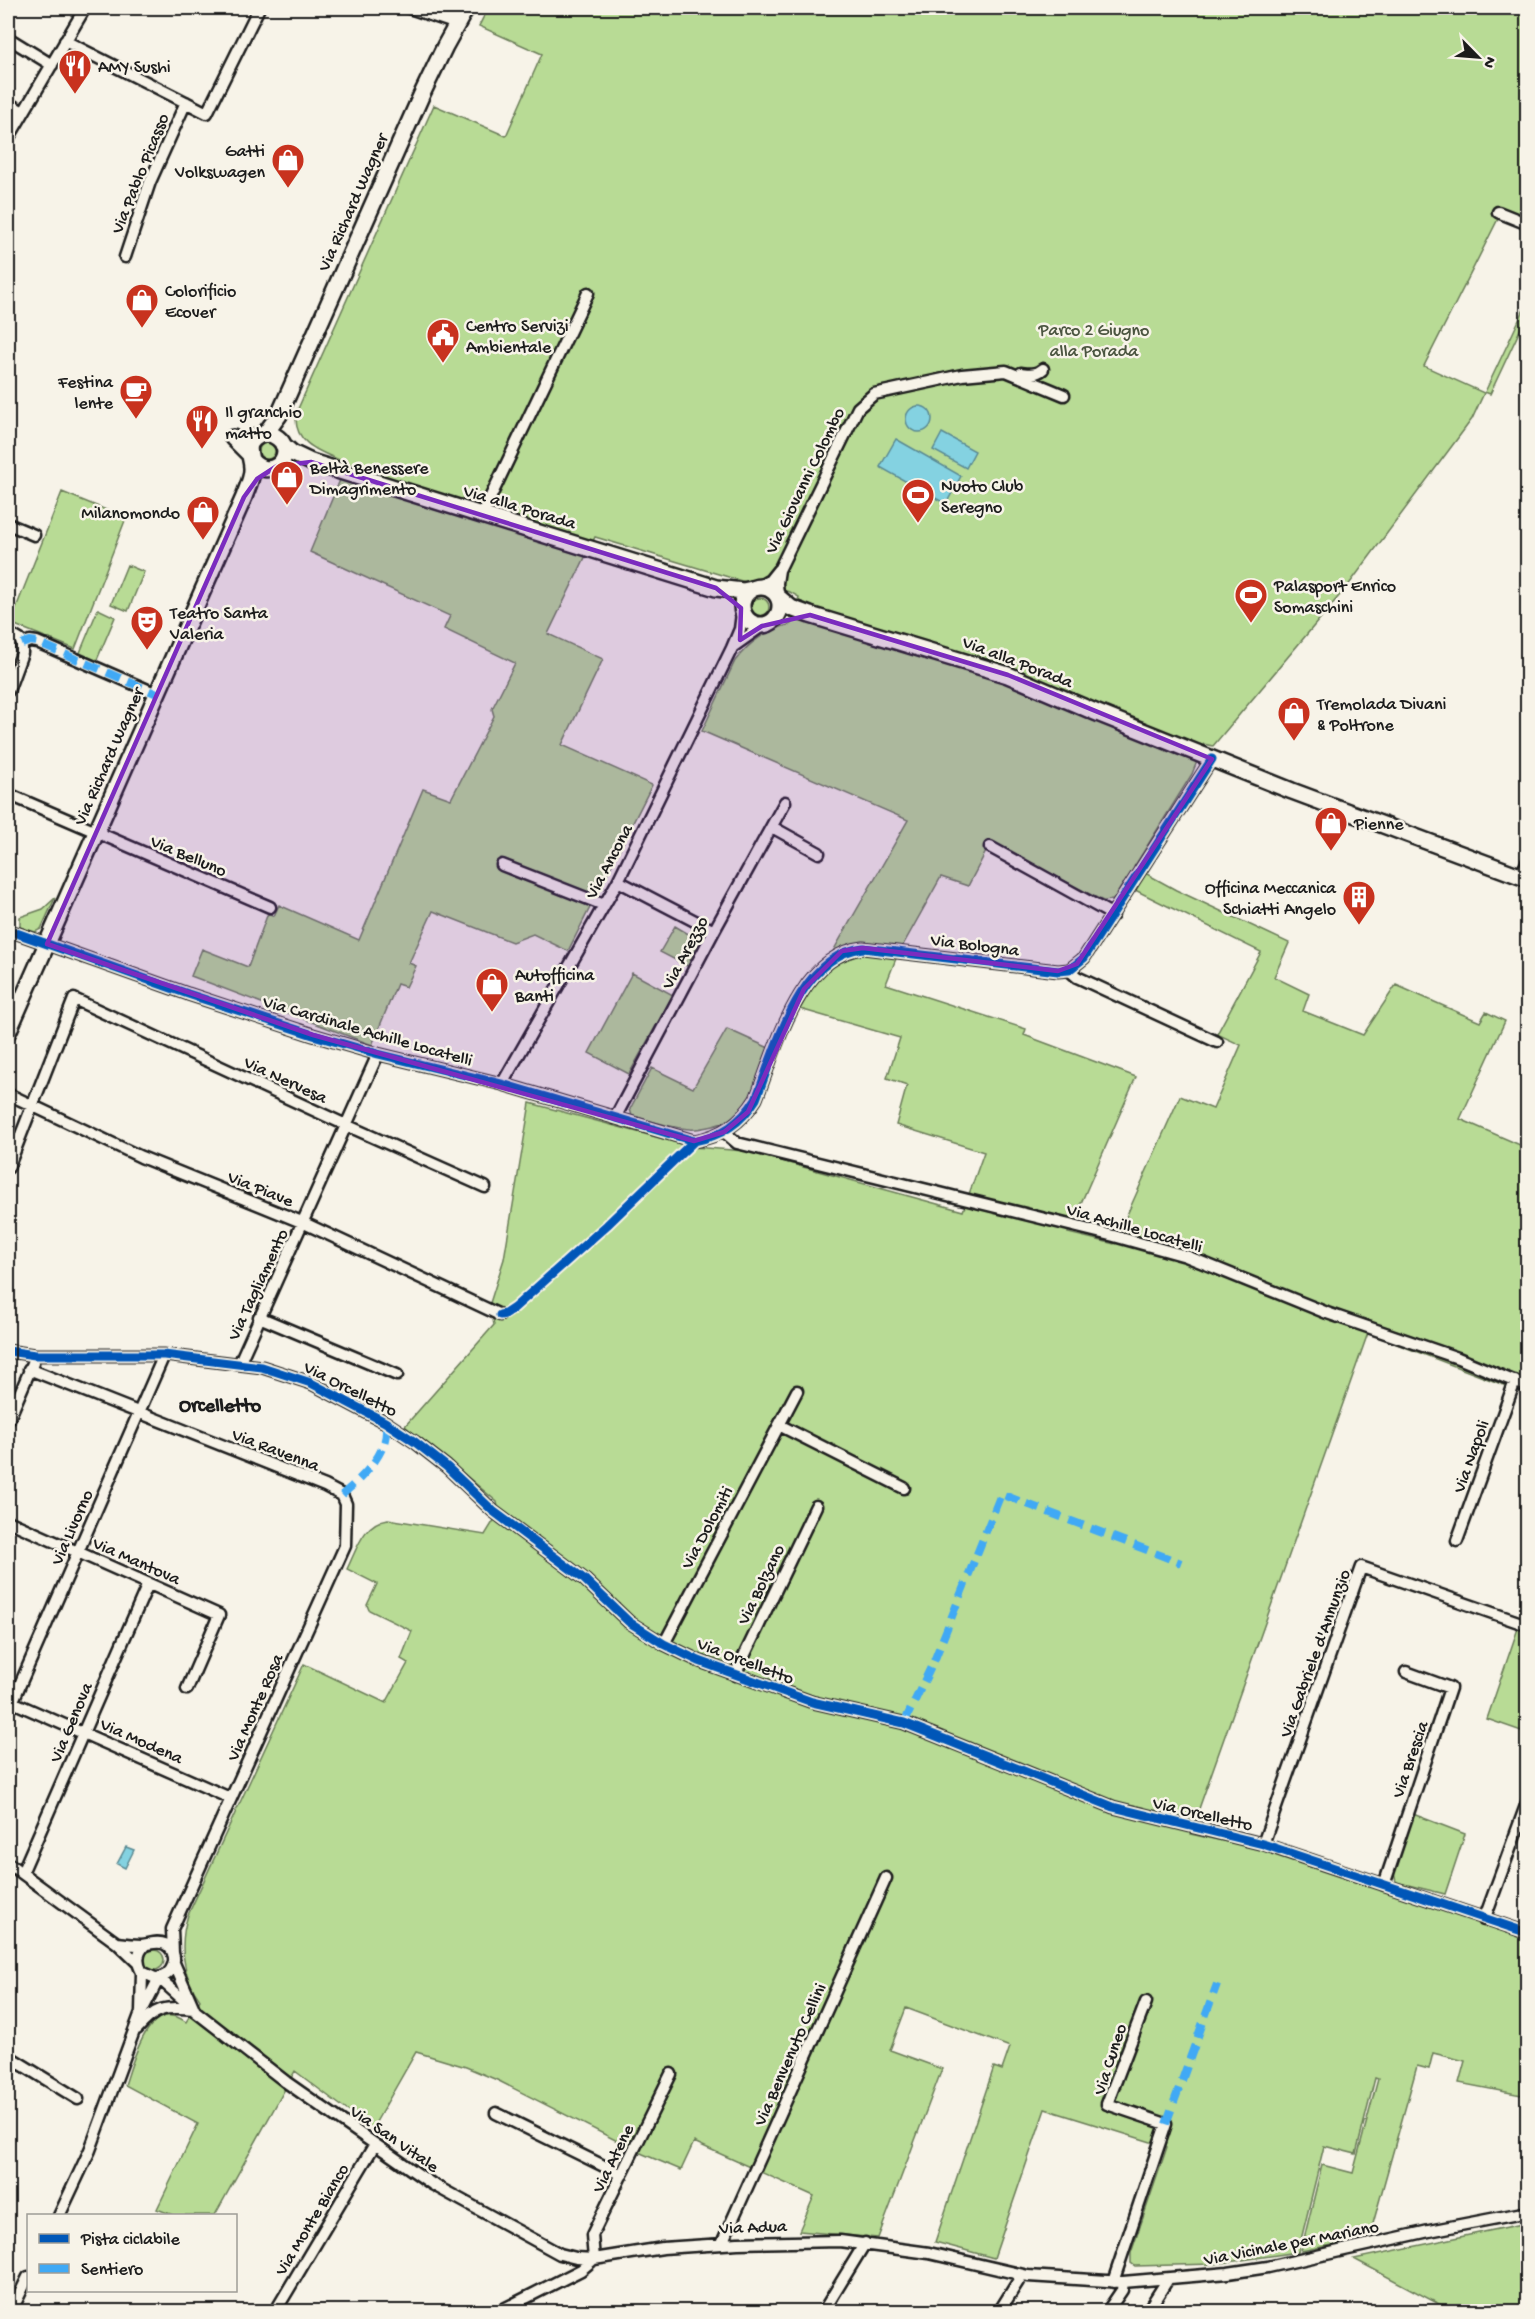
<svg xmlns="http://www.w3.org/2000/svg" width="1535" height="2319" viewBox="0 0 1535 2319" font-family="'Gochi Hand',sans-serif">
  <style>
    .green { fill: #b8db95; stroke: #6a7c58; stroke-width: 1.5; fill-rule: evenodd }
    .water { fill: #84d2e1; stroke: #5a8992; stroke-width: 1.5 }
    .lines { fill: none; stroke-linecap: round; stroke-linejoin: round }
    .street-casing { stroke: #1c1c1c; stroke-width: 15 }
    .secondary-casing { stroke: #1c1c1c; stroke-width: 20 }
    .street { stroke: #f7f3e8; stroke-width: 10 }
    .secondary { stroke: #f7f3e8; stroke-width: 15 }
    .quiet { stroke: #3fa9f5; stroke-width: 8; stroke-dasharray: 15 8; stroke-linecap: butt }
    .cycleway-casing { stroke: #f7f3e8; stroke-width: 13 }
    .cycleway { stroke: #0057b8; stroke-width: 9 }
    .marked { fill: #7b2cbf; fill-opacity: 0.2; stroke: #7b2cbf; stroke-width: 4.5; stroke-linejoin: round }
    .labels { text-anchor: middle; stroke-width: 5; stroke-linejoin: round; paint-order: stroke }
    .poi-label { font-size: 18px; fill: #1c1c1c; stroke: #f7f3e8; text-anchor: start }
    .street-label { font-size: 18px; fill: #1c1c1c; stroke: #f7f3e8 }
    .park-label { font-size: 18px; fill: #4b5540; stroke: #f7f3e8 }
    .neighbourhood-label { font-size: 20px; font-weight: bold; fill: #1c1c1c; stroke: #f7f3e8 }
  </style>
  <rect width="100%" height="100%" fill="#f7f3e8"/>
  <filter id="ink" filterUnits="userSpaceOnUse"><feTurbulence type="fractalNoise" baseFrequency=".0167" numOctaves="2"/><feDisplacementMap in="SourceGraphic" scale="12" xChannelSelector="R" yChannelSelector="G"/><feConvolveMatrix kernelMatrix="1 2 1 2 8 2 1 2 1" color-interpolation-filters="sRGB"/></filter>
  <g filter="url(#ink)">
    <!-- green -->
    <path class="green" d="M488 8H1527V220L1502 211 1424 366 1484 393 1472 419 1350 583 1213 746 1204 744 1192 774 1134 867 1176 890 1289 943 1274 977 1309 994 1303 1011 1363 1035 1396 985 1480 1022 1486 1012 1505 1021 1460 1119 1527 1148V1394L1368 1333 1190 1834 1265 1850 1523 1936 1527 1923V2096L1459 2083 1465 2061 1433 2053 1429 2069 1417 2066 1369 2238 1301 2251 1322 2165 1353 2173 1378 2079 1375 2078 1356 2154 1324 2146 1298 2252 1214 2264 1135 2266 1131 2263V2253L1167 2147 1045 2109 994 2258 935 2242 994 2067 1002 2070 1010 2047 906 2008 890 2050 942 2069 878 2238 799 2231 814 2196 694 2142 681 2170 643 2154 497 2080 466 2067 416 2052 372 2129 295 2071 215 2215H173L157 2209 198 2124 125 2085C133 2061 149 1995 186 2022L200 2000C182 1977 179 1943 188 1915L304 1664 386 1703 408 1663 401 1659 412 1631 369 1610 367 1605 377 1584 347 1569C357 1549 363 1523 388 1519L485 1535 499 1512 497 1502 458 1469 456 1470 405 1426 494 1325 490 1303 504 1259 530 1103 693 1147 745 1151 963 1211 984 1152 896 1125 907 1085 887 1078 900 1038 800 1009 908 820 702 731 735 661C750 641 767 630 791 624L799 597 790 592 745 582 595 537 548 634 603 659 562 745 652 785 568 951 533 934 512 942 433 911 409 963 416 966 406 987 397 984 372 1045 191 976 202 949 248 967 268 913 274 916 279 905 359 940 423 789 451 799 494 716 492 709 515 663 444 629 450 616 310 552 347 463C323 453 290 444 297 411L434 105 506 136 542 54 479 26ZM991 842 1103 901 1113 900 1123 884 1261 952 1217 1034 1241 1045 1213 1109 1180 1096 1114 1244 1068 1233 1136 1077 1024 1035 1026 1029 886 984 897 956 941 877 968 886Z
      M1527 303V315L1490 394 1485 392Z
      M259 451a8 8 0 1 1 16 0a8 8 0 1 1-16 0Z
      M62 492 126 518 75 649 10 623Z
      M127 565 144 572 128 611 111 604Z
      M751 607a9 9 0 1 1 18 0a9 9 0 1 1-18 0Z
      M98 609 115 617 96 662 79 655Z
      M55 898 41 929 35 932 20 927V917L43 909Z
      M675 926 697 939 699 947 689 967 660 952Z
      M632 973 673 995 629 1074 589 1053Z
      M727 1029 769 1048C757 1081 749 1121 708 1127 703 1128 696 1130 690 1129 671 1128 650 1120 632 1116L630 1109 652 1068 693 1088Z
      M1527 1602V1733L1487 1719Z
      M1413 1814 1465 1834 1445 1894 1396 1882 1394 1873Z
      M144 1960a10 10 0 1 1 20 0a10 10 0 1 1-20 0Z
      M1527 2223V2311H1452L1354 2259Z"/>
    <!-- water -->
    <path class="water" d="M906 419a13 13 0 1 1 26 0a13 13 0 1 1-26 0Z
      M942 433 975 451 966 468 933 450Z
      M896 439 961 476 946 504 880 467Z
      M126 1847 134 1850 125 1868 117 1864Z"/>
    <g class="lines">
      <!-- street casing -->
      <g class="street-casing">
        <path id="street" d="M409 8 457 24
          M8 38 52 65
          M65 41 207 113 259 8
          M8 103 23 112
          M8 139 85 8
          M1498 212 1528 224
          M125 257 150 182 186 102
          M1021 373C1030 374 1036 375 1043 369
          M482 515 588 293
          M8 524 34 535
          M758 587 770 580 778 570
          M778 597 777 583 779 570 858 408 874 394 962 375 1006 371 1064 395
          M8 633 20 640 22 644
          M22 644 30 641 37 642 157 694
          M734 646 762 626
          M8 691 22 653V644
          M8 794 270 907
          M772 827 819 853
          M990 847 1113 915
          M502 865 604 905
          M1520 876 1528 861
          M618 881 714 931
          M8 930 188 994 313 1035 378 1054 502 1084 694 1141C722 1136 741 1123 756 1099 776 1049 799 955 863 948L1058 971 1069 970 1084 958 1212 759
          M1069 970 1077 977 1217 1042
          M502 1084 618 881 732 648 740 629 742 613
          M8 1094 141 1157 304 1223 500 1315
          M615 1118 714 931 785 802
          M724 1132 737 1143 1114 1236 1186 1256 1327 1313 1458 1358 1528 1387
          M8 1168 74 999 346 1125 485 1187
          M259 1317 397 1375
          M8 1351 35 1355H164L262 1367 311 1383 385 1422 415 1442 447 1467 493 1511 584 1579 629 1622 664 1644 699 1661 812 1702 904 1723 1113 1807 1263 1844 1528 1933
          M239 1364 378 1054
          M29 1369 325 1486 342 1495 346 1504 345 1546 172 1929 173 1954
          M8 1421 33 1363
          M779 1425 904 1488
          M8 1521 219 1615 187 1689
          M1457 1541 1515 1381
          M664 1644 797 1391
          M735 1675 816 1506
          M8 1700 230 1798
          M8 1712 164 1355
          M1263 1844 1361 1567 1524 1624
          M8 1863 117 1943 138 1963
          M22 1873 148 1584
          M1384 1885 1450 1688 1406 1672
          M1484 1920 1528 1800
          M117 1943C125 1944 133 1945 141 1945 149 1945 156 1940 165 1944 182 1954 173 1979 155 1978L142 1972C136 1962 137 1953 145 1945
          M174 1963 195 2011 286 2082 432 2184 560 2254 576 2258 594 2259
          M143 2009 159 1978 188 2004
          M137 2029C156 2007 165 2006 194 2009
          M8 2056 78 2099
          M496 2113 622 2175
          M59 2216 90 2150 141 2012 142 1972
          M722 2243 886 1878
          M594 2259 592 2235 671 2074
          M1113 2282 1166 2124 1107 2104 1146 2002
          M11 2312 28 2277
          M275 2312 375 2144
          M498 2312 581 2270 594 2259 663 2248 738 2243 840 2241 929 2253 1028 2276 1123 2282 1228 2273 1268 2267 1429 2231 1528 2212
          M823 2312 865 2243
          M999 2312 1022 2275
          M1107 2312 1122 2290 1123 2282
          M1147 2312 1168 2279"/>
      </g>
      <!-- secondary casing -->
      <g class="secondary-casing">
        <path id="secondary" d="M265 434 279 415 421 96 445 46 466 8
          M233 438 249 454
          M283 445 292 453 311 462 716 588 743 591 752 589
          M742 606a19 19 0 1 1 38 0a19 19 0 1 1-38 0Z
          M778 597 791 608 810 615 1008 675 1095 712 1292 791 1528 879
          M8 1032 244 497C247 488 252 479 252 470 253 459 244 448 254 439 269 425 293 443 282 461 273 473 259 470 251 460"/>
      </g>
      <!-- street -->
      <use href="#street" class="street"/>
      <!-- secondary -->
      <use href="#secondary" class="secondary"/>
      <!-- quiet -->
      <path class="quiet" d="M22 644 30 641 37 642 157 694
        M342 1495C362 1477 392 1451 385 1422
        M904 1723 934 1661 1001 1494 1181 1563
        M1166 2124 1217 1984"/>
      <!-- cycleway casing -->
      <g class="cycleway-casing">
        <path id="cycleway" d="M8 930 188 994 313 1035 378 1054 502 1084 694 1141C722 1136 741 1123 756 1099 776 1049 799 955 863 948L1058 971 1069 970 1084 958 1212 759
          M500 1315 505 1314 514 1308 607 1225 694 1141
          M8 1351 35 1355H164L262 1367 311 1383 385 1422 415 1442 447 1467 493 1511 584 1579 629 1622 664 1644 699 1661 812 1702 904 1723 1113 1807 1263 1844 1528 1933"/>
      </g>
      <!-- cycleway -->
      <use href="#cycleway" class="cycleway"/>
    </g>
  </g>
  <!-- marked area -->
  <path class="marked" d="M311 462 716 588 741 608 740 640 762 626 810 615 1008 675 1212 759 1077 964 1058 971 863 948 842 951 804 989 748 1112 724 1132 694 1141 313 1035 47 944 244 497 257 479 277 466Z"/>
  <!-- icons -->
  <defs>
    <g id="restaurant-pin" transform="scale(1.725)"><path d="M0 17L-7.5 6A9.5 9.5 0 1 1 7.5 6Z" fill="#c8321e" stroke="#f7f3e8"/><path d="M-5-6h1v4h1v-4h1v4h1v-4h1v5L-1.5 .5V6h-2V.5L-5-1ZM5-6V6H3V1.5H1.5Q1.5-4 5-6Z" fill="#fff"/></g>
    <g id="shop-pin" transform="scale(1.725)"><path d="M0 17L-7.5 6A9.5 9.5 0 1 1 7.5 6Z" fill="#c8321e" stroke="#f7f3e8"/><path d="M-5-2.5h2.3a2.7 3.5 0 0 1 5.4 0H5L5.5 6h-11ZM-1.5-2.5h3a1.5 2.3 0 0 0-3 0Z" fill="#fff"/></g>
    <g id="civic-pin" transform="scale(1.725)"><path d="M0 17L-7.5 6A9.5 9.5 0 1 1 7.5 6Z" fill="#c8321e" stroke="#f7f3e8"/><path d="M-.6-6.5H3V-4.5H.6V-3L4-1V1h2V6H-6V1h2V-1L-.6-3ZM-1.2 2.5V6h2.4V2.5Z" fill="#fff"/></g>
    <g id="cafe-pin" transform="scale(1.725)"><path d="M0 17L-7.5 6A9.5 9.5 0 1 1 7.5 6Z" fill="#c8321e" stroke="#f7f3e8"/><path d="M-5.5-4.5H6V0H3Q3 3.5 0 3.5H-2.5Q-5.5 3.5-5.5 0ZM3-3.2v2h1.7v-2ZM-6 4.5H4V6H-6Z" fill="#fff"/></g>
    <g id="stadium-pin" transform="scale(1.725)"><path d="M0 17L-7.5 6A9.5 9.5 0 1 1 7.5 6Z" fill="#c8321e" stroke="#f7f3e8"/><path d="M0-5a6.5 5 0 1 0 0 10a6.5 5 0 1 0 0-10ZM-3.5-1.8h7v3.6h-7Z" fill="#fff"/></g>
    <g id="theatre-pin" transform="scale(1.725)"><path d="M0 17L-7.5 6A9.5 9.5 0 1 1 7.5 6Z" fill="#c8321e" stroke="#f7f3e8"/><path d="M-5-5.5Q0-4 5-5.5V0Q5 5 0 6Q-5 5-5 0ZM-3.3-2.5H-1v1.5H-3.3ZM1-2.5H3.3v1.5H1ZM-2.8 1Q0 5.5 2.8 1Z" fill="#fff"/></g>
    <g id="building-pin" transform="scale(1.725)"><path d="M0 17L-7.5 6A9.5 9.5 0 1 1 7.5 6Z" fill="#c8321e" stroke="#f7f3e8"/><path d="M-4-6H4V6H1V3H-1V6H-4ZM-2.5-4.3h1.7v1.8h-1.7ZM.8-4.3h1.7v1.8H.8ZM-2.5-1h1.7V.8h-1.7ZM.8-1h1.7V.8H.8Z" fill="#fff"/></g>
  </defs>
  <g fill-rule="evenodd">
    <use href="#restaurant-pin" x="75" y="66"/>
    <use href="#shop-pin" x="288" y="160"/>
    <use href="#shop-pin" x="142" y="300"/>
    <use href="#civic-pin" x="443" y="335"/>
    <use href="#cafe-pin" x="136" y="391"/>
    <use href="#restaurant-pin" x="202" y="421"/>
    <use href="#shop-pin" x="287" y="477"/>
    <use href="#stadium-pin" x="918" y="495"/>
    <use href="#shop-pin" x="203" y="512"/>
    <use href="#stadium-pin" x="1251" y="595"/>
    <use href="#theatre-pin" x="147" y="622"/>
    <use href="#shop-pin" x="1294" y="713"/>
    <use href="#shop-pin" x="1331" y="823"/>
    <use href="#building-pin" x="1359" y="897"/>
    <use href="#shop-pin" x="492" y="984"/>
  </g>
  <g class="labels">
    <!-- poi labels -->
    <g class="poi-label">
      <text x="98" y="72">AMY Sushi</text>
      <text x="265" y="156" text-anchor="end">Gatti<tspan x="265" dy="21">Volkswagen</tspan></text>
      <text x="165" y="296">Colorificio<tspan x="165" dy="21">Ecover</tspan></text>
      <text x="466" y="331">Centro Servizi<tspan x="466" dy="21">Ambientale</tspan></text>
      <text x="113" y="387" text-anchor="end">Festina<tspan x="113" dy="21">lente</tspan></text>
      <text x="225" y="417">Il granchio<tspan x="225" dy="21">matto</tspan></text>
      <text x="310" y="473">Beltà Benessere<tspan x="310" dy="21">Dimagrimento</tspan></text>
      <text x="941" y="491">Nuoto Club<tspan x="941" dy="21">Seregno</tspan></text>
      <text x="180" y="518" text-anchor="end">Milanomondo</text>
      <text x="1274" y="591">Palasport Enrico<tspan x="1274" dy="21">Somaschini</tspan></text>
      <text x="170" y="618">Teatro Santa<tspan x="170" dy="21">Valeria</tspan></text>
      <text x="1317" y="709">Tremolada Divani<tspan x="1317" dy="21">&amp; Poltrone</tspan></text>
      <text x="1354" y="829">Pienne</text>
      <text x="1336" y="893" text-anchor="end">Officina Meccanica<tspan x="1336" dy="21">Schiatti Angelo</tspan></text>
      <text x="515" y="980">Autofficina<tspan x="515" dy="21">Banti</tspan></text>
    </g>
    <!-- street labels -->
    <g class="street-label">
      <text transform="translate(139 173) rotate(-68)" y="6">Via Pablo Picasso</text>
      <text transform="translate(352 202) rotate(-66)" y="6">Via Richard Wagner</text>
      <text transform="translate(804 480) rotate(-64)" y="6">Via Giovanni Colombo</text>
      <text transform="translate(520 506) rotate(17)" y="6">Via alla Porada</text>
      <text transform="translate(1018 661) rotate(21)" y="6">Via alla Porada</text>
      <text transform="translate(108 756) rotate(-66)" y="6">Via Richard Wagner</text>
      <text transform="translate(189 855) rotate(23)" y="6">Via Belluno</text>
      <text transform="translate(608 861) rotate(-62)" y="6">Via Ancona</text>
      <text transform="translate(975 944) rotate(7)" y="6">Via Bologna</text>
      <text transform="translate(684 952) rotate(-62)" y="6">Via Arezzo</text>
      <text transform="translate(368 1030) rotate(16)" y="6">Via Cardinale Achille Locatelli</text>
      <text transform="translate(286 1079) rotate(25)" y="6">Via Nervesa</text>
      <text transform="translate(261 1188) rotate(22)" y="6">Via Piave</text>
      <text transform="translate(1135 1227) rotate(16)" y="6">Via Achille Locatelli</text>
      <text transform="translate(257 1284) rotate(-65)" y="6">Via Tagliamento</text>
      <text transform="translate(351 1388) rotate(27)" y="6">Via Orcelletto</text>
      <text transform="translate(276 1449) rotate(21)" y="6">Via Ravenna</text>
      <text transform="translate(1470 1456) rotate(-70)" y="6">Via Napoli</text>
      <text transform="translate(71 1527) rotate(-66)" y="6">Via Livorno</text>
      <text transform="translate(706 1527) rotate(-62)" y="6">Via Dolomiti</text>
      <text transform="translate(137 1560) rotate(24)" y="6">Via Mantova</text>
      <text transform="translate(760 1584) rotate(-64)" y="6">Via Bolzano</text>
      <text transform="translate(1314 1653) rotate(-70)" y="6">Via Gabriele d'Annunzio</text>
      <text transform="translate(746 1660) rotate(21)" y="6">Via Orcelletto</text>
      <text transform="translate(254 1707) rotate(-66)" y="6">Via Monte Rosa</text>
      <text transform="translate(70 1722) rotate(-67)" y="6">Via Genova</text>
      <text transform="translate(142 1740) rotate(24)" y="6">Via Modena</text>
      <text transform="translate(1409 1759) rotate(-71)" y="6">Via Brescia</text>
      <text transform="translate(1203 1813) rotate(13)" y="6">Via Orcelletto</text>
      <text transform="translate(789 2054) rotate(-66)" y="6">Via Benvenuto Cellini</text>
      <text transform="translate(1109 2059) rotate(-72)" y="6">Via Cuneo</text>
      <text transform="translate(395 2138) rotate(35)" y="6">Via San Vitale</text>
      <text transform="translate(612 2158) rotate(-64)" y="6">Via Atene</text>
      <text transform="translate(311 2219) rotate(-59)" y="6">Via Monte Bianco</text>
      <text transform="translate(753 2226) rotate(-2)" y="6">Via Adua</text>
      <text transform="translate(1291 2242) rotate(-11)" y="6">Via Vicinale per Mariano</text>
    </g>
    <!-- park labels -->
    <g class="park-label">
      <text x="1094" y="335">Parco 2 Giugno<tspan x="1094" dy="21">alla Porada</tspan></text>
    </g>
    <!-- neighbourhood labels -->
    <g class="neighbourhood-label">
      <text x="220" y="1411">Orcelletto</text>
    </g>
  </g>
  <!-- margin -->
  <rect width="1535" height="2319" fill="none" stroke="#f7f3e8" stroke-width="30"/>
  <rect x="15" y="15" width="1505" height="2289" fill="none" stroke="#1c1c1c" stroke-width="2" filter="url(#ink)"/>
  <!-- legend -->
  <rect x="27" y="2214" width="210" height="78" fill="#f7f3e8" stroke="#9f9d96" stroke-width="1.5"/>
  <rect x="39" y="2234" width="30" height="9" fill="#0057b8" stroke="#9f9d96" stroke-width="1.5"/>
  <text x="81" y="2244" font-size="18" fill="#1c1c1c">Pista ciclabile</text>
  <rect x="39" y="2264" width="30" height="9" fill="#3fa9f5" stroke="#9f9d96" stroke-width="1.5"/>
  <text x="81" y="2274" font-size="18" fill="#1c1c1c">Sentiero</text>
  <!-- north arrow -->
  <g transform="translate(1478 57) rotate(115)" stroke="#f7f3e8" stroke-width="4.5" paint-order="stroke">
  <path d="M0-4.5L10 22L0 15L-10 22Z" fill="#1c1c1c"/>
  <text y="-9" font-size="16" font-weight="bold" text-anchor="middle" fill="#1c1c1c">N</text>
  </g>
</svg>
